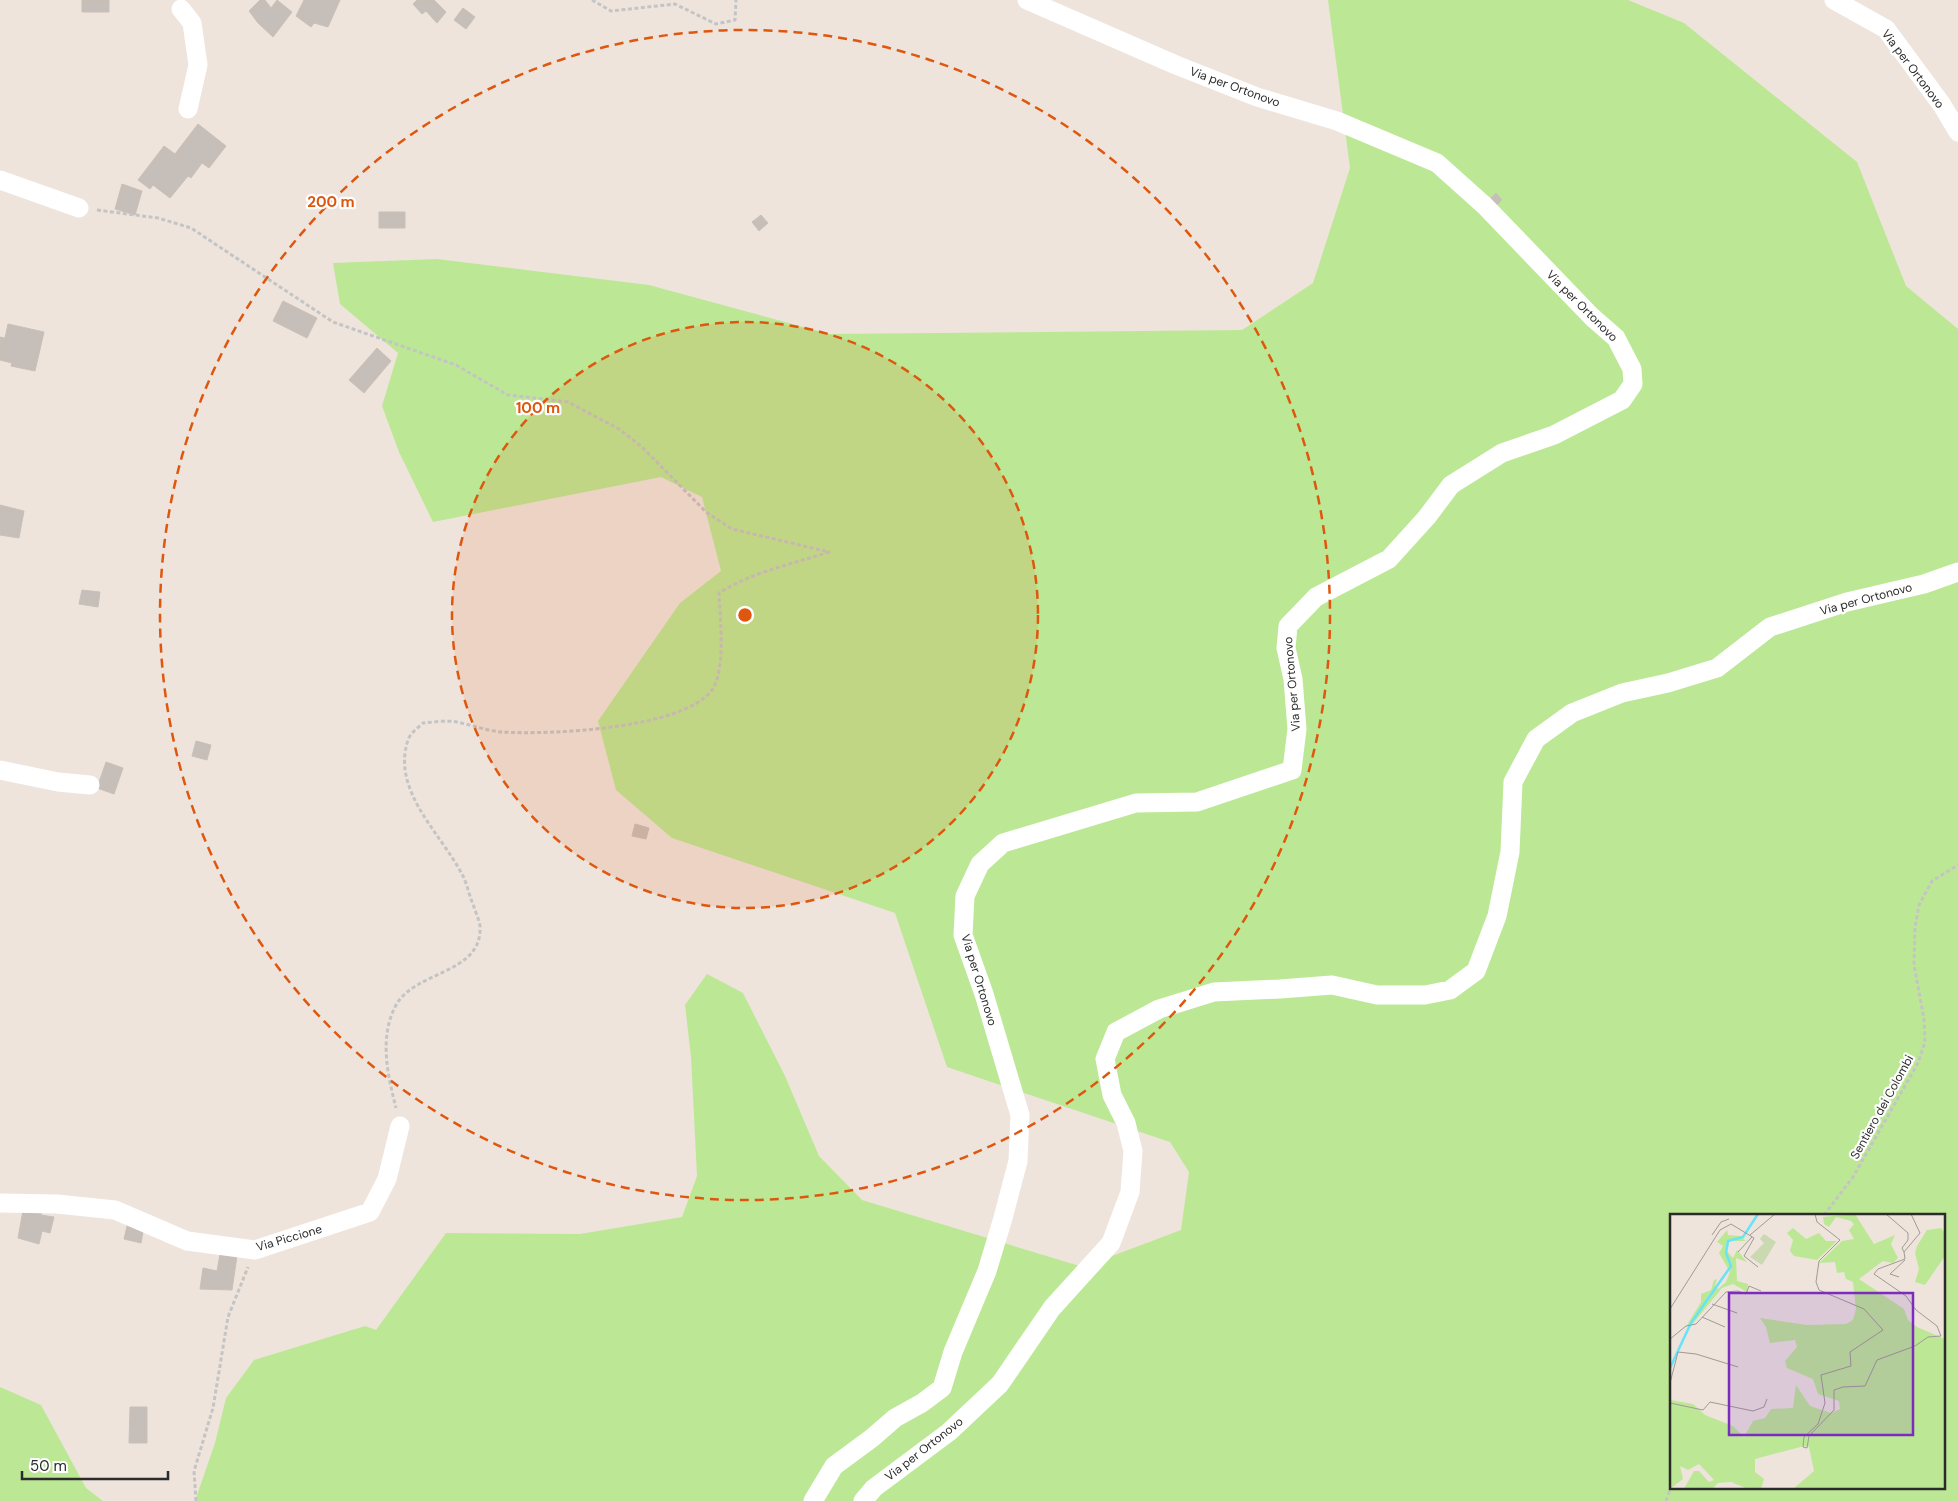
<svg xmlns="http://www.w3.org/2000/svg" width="1958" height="1501" viewBox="0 0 1958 1501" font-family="'DM Sans',sans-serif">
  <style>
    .green { fill: #bce895; fill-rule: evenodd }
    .building { fill: #c6beb9; stroke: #cac0b6 }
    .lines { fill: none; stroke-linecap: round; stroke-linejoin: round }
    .path { stroke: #c4c4c4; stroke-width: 3; stroke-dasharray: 4 2.5; stroke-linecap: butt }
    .minor { stroke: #fff; stroke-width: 19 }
    .ring { fill: none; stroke: #df570e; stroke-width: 2.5; stroke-dasharray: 9 6 }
    .labels { text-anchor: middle; stroke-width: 4.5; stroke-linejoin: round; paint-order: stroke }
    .street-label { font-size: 12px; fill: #2b2b2b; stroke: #fff }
    .inset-river { fill: none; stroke: #68e3f7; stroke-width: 2.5 }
    .inset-road { fill: none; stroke: #a09a95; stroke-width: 1 }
    .view { fill: #7b2cbf; fill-opacity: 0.15; stroke: #7b2cbf; stroke-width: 2.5 }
    .inset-edge { fill: none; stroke: #2b2b2b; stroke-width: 2.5 }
    .centre { fill: #df570e; stroke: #fff; stroke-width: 2.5 }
    .ring-label { font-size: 15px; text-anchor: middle; font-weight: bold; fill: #df570e; stroke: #fff; stroke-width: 4.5; stroke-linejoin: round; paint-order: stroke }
  </style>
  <rect width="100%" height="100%" fill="#eee4dc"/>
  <!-- green -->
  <path class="green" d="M1328 0H1628L1684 23 1857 162 1906 286 1958 329V1501H195L215 1443 226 1398 254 1360 365 1326 376 1330 446 1233 580 1234 682 1217 697 1176 691 1057 685 1005 707 974 743 993 785 1076 819 1156 862 1200 1083 1267 1181 1230 1189 1172 1170 1142 947 1067 895 913 672 838 616 790 598 721 680 603 721 571 702 497 661 477 433 522 399 452 382 406 398 353 340 304 333 263 437 259 649 285 829 334 1242 330 1313 283 1350 168ZM1672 1215H1944V1487H1672Z
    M0 1387 41 1405 86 1488 103 1501H0Z"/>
  <!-- building -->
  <path class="building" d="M82 0H109V12H82Z
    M260 0H265L271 8 277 0 292 12 273 37 258 23 249 11Z
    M304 0H340L328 27 314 23 311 27 296 16Z
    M417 0H434L446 12 437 23 426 11 422 14 413 4Z
    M463 8 475 17 466 29 454 20Z
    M198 124 226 146 209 168 202 163 191 178 188 176 170 198 153 185 150 189 138 180 164 146 175 154Z
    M122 184 142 191 135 215 115 209Z
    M1496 193 1502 200 1494 208 1488 201Z
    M379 212H405V228H379Z
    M761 215 768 223 759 231 752 222Z
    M283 301 317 318 307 338 273 321Z
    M8 324 44 332 35 371 11 366 12 363 0 360V337L5 338Z
    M377 348 391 361 364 393 349 380Z
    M0 505 24 511 19 538 0 535Z
    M82 590 100 592 98 607 79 604Z
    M196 741 211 745 207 760 192 756Z
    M106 762 123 768 114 794 97 788Z
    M635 824 649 828 646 839 632 836Z
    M24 1205 42 1209 41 1215 54 1217 50 1233 42 1231 39 1244 18 1238Z
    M128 1222 144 1227 141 1243 124 1239Z
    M220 1254 237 1256 232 1290 200 1289 203 1268 217 1271Z
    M130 1407H147V1443H129Z"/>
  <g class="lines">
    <!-- path -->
    <path class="path" d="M592 0 611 11 675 4 716 24 735 20 736 0
      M97 210 158 218 191 228 333 322 456 365 508 395 568 402 619 429 642 447 706 512 732 529 829 552C792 564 752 572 719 593 720 618 726 670 712 690 683 729 549 735 502 732 487 731 472 725 457 722 447 720 434 722 423 723 419 727 410 733 408 740 391 791 441 833 463 876 467 884 469 895 473 904 475 911 479 919 480 926 483 975 413 970 395 1007 379 1039 388 1076 396 1108
      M1824 1215 1853 1177 1918 1063 1925 1042 1924 1019 1914 965 1915 927 1919 905 1932 881 1958 865
      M196 1501 194 1471 213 1408 228 1317 248 1267
      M1666 1501 1672 1484"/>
    <!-- minor -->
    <path class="minor" d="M1834 0 1886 29 1942 105 1958 132
      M181 9 192 23 198 65 188 109
      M0 180 79 208
      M0 770 58 782 90 785
      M0 1203 57 1204 115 1210 187 1241 255 1250 370 1212 387 1179 400 1126
      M813 1501 834 1466 872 1438 895 1418 922 1403 942 1388 953 1352 987 1271 1003 1218 1018 1161 1020 1115 984 994 963 935 965 896 980 864 1003 843 1136 803 1197 802 1292 770 1297 729 1293 679 1286 648 1288 626 1316 597 1389 559 1427 517 1451 485 1502 453 1554 435 1622 400 1633 384 1632 369 1616 338 1592 317 1485 206 1437 163 1337 121 1257 97 1176 65 1027 0
      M863 1501 874 1488 949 1432 1000 1384 1052 1308 1111 1243 1130 1192 1133 1151 1126 1123 1112 1095 1105 1059 1116 1032 1159 1009 1214 992 1280 989 1332 985 1377 995H1425L1450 990 1476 971 1497 916 1510 852 1513 782 1536 739 1572 713 1622 693 1668 683 1717 668 1770 627 1847 602 1924 584 1958 572"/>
  </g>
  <!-- distance rings -->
  <circle cx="745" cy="615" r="293" fill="#df570e" fill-opacity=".12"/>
  <g class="ring">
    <circle cx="745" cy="615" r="293"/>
    <circle cx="745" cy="615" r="585"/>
  </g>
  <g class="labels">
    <!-- street labels -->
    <g class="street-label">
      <text transform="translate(1913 69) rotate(53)" y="4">Via per Ortonovo</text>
      <text transform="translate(1235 87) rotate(20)" y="4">Via per Ortonovo</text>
      <text transform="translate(1582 306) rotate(45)" y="4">Via per Ortonovo</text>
      <text transform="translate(1866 599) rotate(-15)" y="4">Via per Ortonovo</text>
      <text transform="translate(1292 684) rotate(-95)" y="4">Via per Ortonovo</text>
      <text transform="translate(979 980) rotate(73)" y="4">Via per Ortonovo</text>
      <text transform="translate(1882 1107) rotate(-61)" y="4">Sentiero dei Colombi</text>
      <text transform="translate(289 1238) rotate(-16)" y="4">Via Piccione</text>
      <text transform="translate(924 1449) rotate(-38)" y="4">Via per Ortonovo</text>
    </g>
  </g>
  <!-- overview -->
  <g transform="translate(1670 1214)">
    <rect width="275" height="275" fill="#eee4dc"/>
    <path d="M185 0 204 30 225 21 221 30 228 44 223 49 213 47 189 65 234 95 238 106 247 113 275 125V275H123L144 257 139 233 134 232 85 245V258L94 265 91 275H78L61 268 48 269 42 275H14L24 257H29L39 268 44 266 29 250 18 256 10 252 13 265 0 275 1 186 23 190 35 201 63 212 74 223 83 207 95 204 101 195 123 194 126 171 140 192 161 199 170 195 169 187 148 180 143 165 117 154 115 147 127 133 125 126 100 129 96 113 90 104 137 111 176 110 183 106 186 95 183 68 176 65 174 58 167 59 165 48 149 49 172 27 184 25 179 16 184 10 181 7 166 3 159 13 154 10 153 3ZM123 14 136 25 149 19 156 27H167L147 46 124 42 120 37 123 26 117 19ZM271 14 275 19V42L255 71 245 68 249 55 245 39 247 32 257 16ZM57 16 58 21 70 22 76 27H60L56 36 63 44 67 36 77 48 66 44 67 67 78 70 77 78 63 70 52 74 21 112 17 111 31 88V80L41 76 44 66 47 65 45 72 48 75 56 68 60 58 49 39 53 32 47 28Z" fill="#bce895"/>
    <path d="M94 20 106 28 92 51 80 43 94 29 90 25Z" fill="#cad9b2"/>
    <path class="inset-river" d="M0 154 21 109 61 52 56 39 58 27 73 23 88 0"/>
    <path class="inset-road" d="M216 0 238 19V26L232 34 234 38M61 10 84 24 74 42 88 53M42 21 51 8 59 5M80 21 105 0M68 38 82 23M235 45 234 38 250 19 241 0M229 63 220 60 235 46M42 90 67 99M0 95 50 16 61 10M32 103 55 113M0 125 16 112 26 110 56 78 68 77 76 80 79 72 91 77M0 169 8 138 26 140 68 153M0 189 33 196 40 188 83 197 94 193 97 185M137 234 133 233 134 223 148 210 155 189 151 161 181 152 180 138 213 116 194 95 149 76 146 68 149 47 170 26 147 8 145 0M137 234 139 222 164 196V176L173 173 195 172 207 146 245 132 258 123 271 122 267 112 246 96 236 82 204 60 208 55 235 45"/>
    <path class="view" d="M59 79H243V221H59Z"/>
    <rect width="275" height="275" class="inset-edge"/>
  </g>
  <circle cx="745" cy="615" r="8" class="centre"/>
  <g class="ring-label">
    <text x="331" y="207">200 m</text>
    <text x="538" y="413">100 m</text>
  </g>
  <!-- scale -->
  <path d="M22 1471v8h146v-8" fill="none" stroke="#2b2b2b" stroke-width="2.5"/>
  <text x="30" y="1471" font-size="15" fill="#2b2b2b" stroke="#ffffff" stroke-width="4" paint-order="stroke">50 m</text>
</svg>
